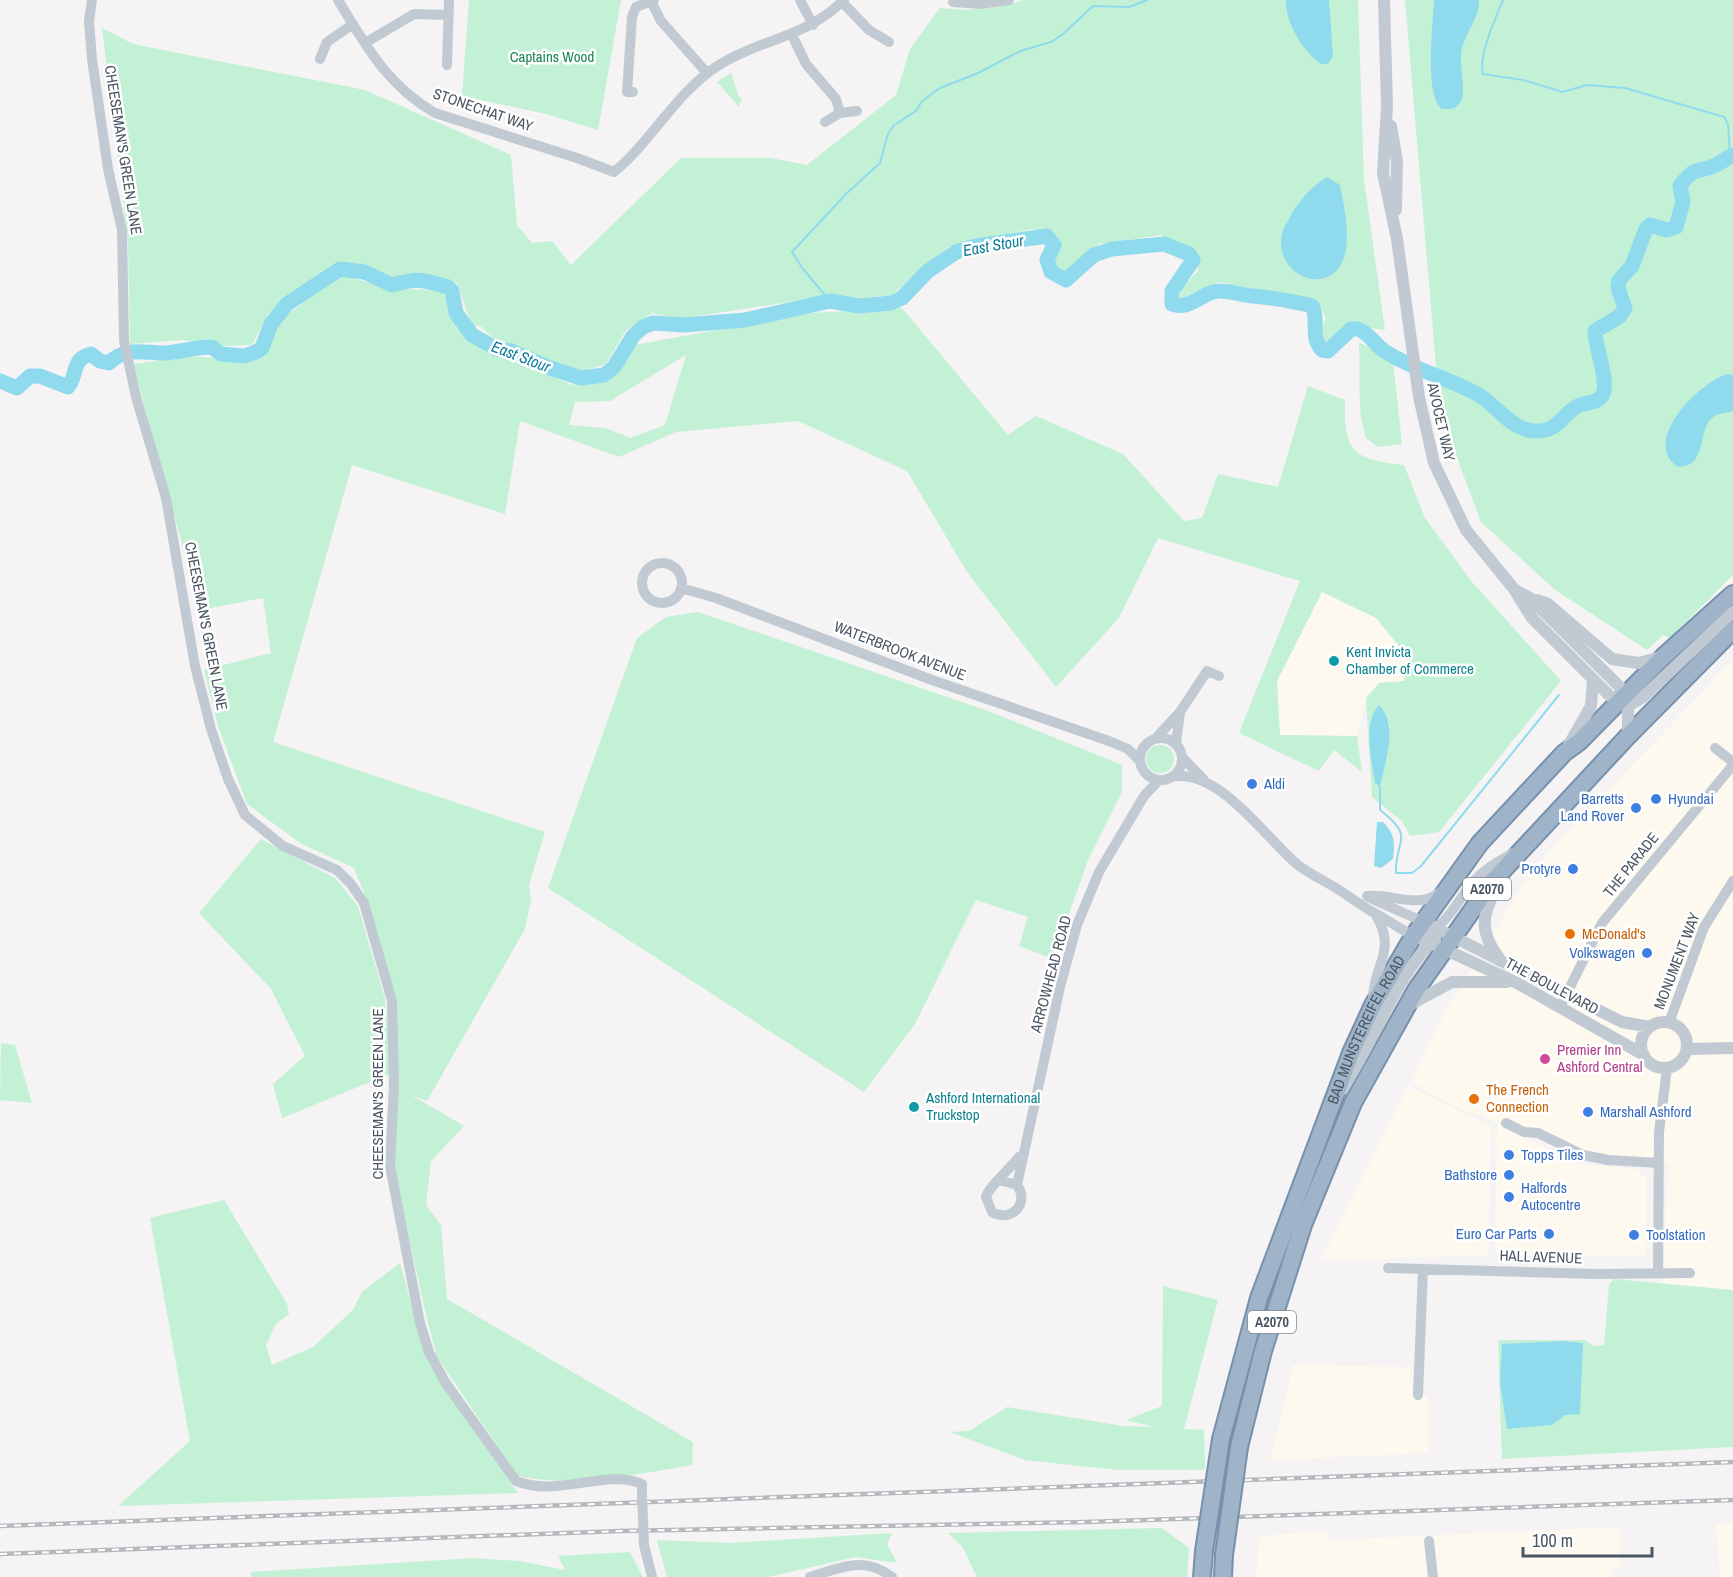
<svg xmlns="http://www.w3.org/2000/svg" width="1733" height="1577" viewBox="0 0 1733 1577" font-family="'Archivo Narrow',sans-serif">
  <style>
    .commercial { fill: #fdf9ef }
    .green { fill: #c3f1d5; fill-rule: evenodd }
    .water { fill: #90daee }
    .lines { fill: none; stroke-linecap: round; stroke-linejoin: round }
    .stream { stroke: #90daee; stroke-width: 2 }
    .river { stroke: #90daee; stroke-width: 15 }
    .trunk-casing { stroke: #7690ad; stroke-width: 20 }
    .minor { stroke: #c1cad2; stroke-width: 10 }
    .tertiary { stroke: #c1cad2; stroke-width: 12 }
    .trunk { stroke: #9fb4c9; stroke-width: 16 }
    .rail-casing { stroke: #b5b8bd; stroke-width: 4.5 }
    .rail { stroke: #fff; stroke-width: 2; stroke-dasharray: 7; stroke-linecap: butt }
    .trunk-bridge-casing { stroke: #7690ad; stroke-width: 20; stroke-linecap: butt }
    .minor-bridge { stroke: #c1cad2; stroke-width: 10 }
    .trunk-bridge { stroke: #9fb4c9; stroke-width: 16 }
    .culture-dot { fill: #0f9aa8; stroke: #fff; stroke-width: 2 }
    .shop-dot { fill: #3f7fe0; stroke: #fff; stroke-width: 2 }
    .food-dot { fill: #e8710a; stroke: #fff; stroke-width: 2 }
    .hotel-dot { fill: #d1479c; stroke: #fff; stroke-width: 2 }
    .labels { text-anchor: middle; stroke-width: 5; stroke-linejoin: round; paint-order: stroke }
    .shield { fill: #fff; stroke: #808990; stroke-width: 1.5 }
    .shield-label { font-size: 14px; font-weight: bold; fill: #4a5661 }
    .park-label { font-size: 15px; fill: #17864f; stroke: #fff }
    .street-label { font-size: 15px; fill: #4a5661; stroke: #fff }
    .culture-label { font-size: 15px; fill: #0d838f; stroke: #fff; text-anchor: start }
    .shop-label { font-size: 15px; fill: #366cbe; stroke: #fff; text-anchor: start }
    .food-label { font-size: 15px; fill: #c56008; stroke: #fff; text-anchor: start }
    .hotel-label { font-size: 15px; fill: #b23c85; stroke: #fff; text-anchor: start }
    .water-label { font-size: 16px; font-style: italic; fill: #0c7c9b; stroke: #fff }
  </style>
  <rect width="100%" height="100%" fill="#f5f3f3"/>
  <!-- commercial -->
  <path class="commercial" d="M1322 591 1376 618 1409 658 1404 681 1379 683 1366 698 1357 736 1280 735 1277 681Z
    M1733 660V1290L1663 1283 1668 1163 1570 1148 1503 1125 1577 1164 1637 1169 1647 1178 1646 1254 1645 1257 1495 1255 1497 1122 1455 1107 1411 1082 1445 1012 1530 872Z
    M1408 1086 1491 1126 1488 1256 1321 1260Z
    M1293 1365 1411 1367 1412 1395 1428 1396V1453L1271 1460Z
    M1716 1524H1733V1577H1720Z
    M1619 1527 1621 1567 1612 1568 1613 1577H1256L1260 1536 1329 1531 1330 1540Z"/>
  <!-- green -->
  <path class="green" d="M469 0H621L598 130 546 114 462 96Z
    M1023 0H1358L1364 180 1385 330 1347 325 1323 346 1318 335 1326 318 1318 303 1219 282 1179 300 1182 288 1198 271 1196 255 1161 235 1099 244 1067 274 1055 267 1052 259 1061 247 1057 235 1032 229 948 247 892 295 850 299 822 297 678 319 652 313 626 330 606 364 580 372 499 344 480 326H472L457 283 411 274 395 278 361 265H334L268 314 252 345 227 346 183 340 130 344 128 240 102 28 133 44 365 90 511 155 517 225 532 243 552 241 571 265 681 158H771L807 165 896 95 910 49 940 8C970 11 995 10 1023 0Z
    M1405 0H1733V575L1670 638 1663 635 1647 650 1554 589 1481 522 1430 386 1438 390Z
    M731 73 739 97 742 98 739 107 717 82Z
    M340 273 387 289 442 290 466 337 492 353 573 385 616 374 634 345 811 313 902 308 1008 435 1036 416 1123 454 1184 521 1202 518 1218 474 1278 487 1308 386 1345 400C1343 452 1354 460 1404 465L1425 518 1472 582 1561 681 1439 832 1410 836 1402 821 1372 797 1366 698 1379 683 1404 681 1409 658 1376 618 1322 592 1277 681 1280 735 1357 736 1362 772 1334 750 1319 771 1239 733 1300 581 1158 538 1119 618 1056 687 967 572 907 471 798 421 676 432 619 457 520 421 505 514 352 465 273 742 545 832 529 885 531 900 525 929 427 1101 411 1095 464 1126 431 1161 426 1205 441 1225 447 1299 693 1442 692 1465C639 1474 571 1488 518 1476L437 1357 427 1319 393 1167 395 1001 371 910 354 868 300 843 247 804 219 729 204 670 271 653 263 598 200 610 133 364 191 356 246 361 266 350 276 324ZM686 355 665 425 630 438 606 428 569 425 575 402 610 401ZM1370 726H1390L1380 786 1375 783Z
    M1359 342 1393 360 1402 444 1378 447 1366 438C1356 407 1361 374 1359 342Z
    M698 612 991 712 1122 765V792L1088 860 1053 959 1019 946 1028 917 976 900 915 1024 864 1092 548 888 637 638 666 617Z
    M1146 759a14 14 0 1 1 28 0a14 14 0 1 1-28 0Z
    M261 839 335 878 358 906 385 999 392 1073 282 1118 273 1084 305 1056 271 989 199 913Z
    M1 1043 15 1045 32 1103 0 1100Z
    M224 1200 287 1304 289 1314 276 1324 266 1345 272 1365 313 1347 353 1310 362 1292 400 1263 424 1350 458 1407 518 1493 118 1506 190 1441 150 1218Z
    M1614 1279 1733 1290V1447L1502 1459 1498 1340H1585L1594 1346 1604 1345 1609 1284Z
    M1163 1286 1218 1300 1184 1429 1204 1430 1205 1470H1118L1025 1460 950 1432 969 1431 1007 1407 1123 1426 1155 1427 1126 1420 1162 1406Z
    M1162 1528 1189 1548 1187 1577H977L962 1546 948 1533Z
    M892 1533 887 1544 897 1563 856 1557 768 1577H667L657 1540 731 1543Z
    M630 1552 643 1577H251V1572L474 1558 519 1561 565 1570 558 1556Z"/>
  <!-- water -->
  <path class="water" d="M1286 0H1329L1333 56 1328 64H1321C1303 51 1285 23 1286 0Z
    M1434 0H1479C1480 19 1463 35 1461 54 1460 66 1466 92 1461 101 1456 110 1451 109 1442 109 1424 97 1433 22 1434 0Z
    M1327 177 1340 185C1344 205 1350 233 1345 254 1333 300 1273 277 1282 234 1283 227 1289 220 1292 213 1300 200 1314 184 1327 177Z
    M1727 374 1733 375V411C1725 414 1718 412 1711 419 1697 433 1707 467 1678 467 1640 442 1698 383 1727 374Z
    M1379 705C1399 726 1385 761 1380 787L1375 783C1372 761 1362 723 1379 705Z
    M1377 822H1383C1395 834 1395 843 1393 859L1381 868 1374 866Z
    M1563 1341 1583 1343 1580 1414 1565 1415 1552 1425 1507 1429 1500 1382 1502 1344Z"/>
  <g class="lines">
    <!-- stream -->
    <path class="stream" d="M1503 0C1496 17 1478 56 1483 74L1523 80 1563 92 1587 85 1625 88 1724 117 1728 124 1730 155
      M830 301 803 269 792 252 847 193 880 163 888 134 894 125 916 111 922 101 940 88 978 73 1020 51 1051 42 1062 35 1093 6 1129 7 1147 0
      M1380 787V810C1416 838 1395 838 1396 873H1412L1421 866 1559 695"/>
    <!-- river -->
    <path class="river" d="M0 381 17 388 30 376H40L68 387C78 375 71 359 91 354L100 361 109 363C126 346 142 353 163 353 180 352 195 347 212 347L221 354 244 356 256 352 262 348 271 324 287 304 340 269 364 272 392 285C419 278 420 279 448 287L452 291 456 313 472 335 497 349 512 351 550 368 581 378 604 375 614 367 633 336 643 327 653 323 684 325 745 320 830 301 859 306 891 303 902 298 928 271 956 252 976 246 1047 236 1054 245 1047 260 1051 272 1066 280 1094 255 1112 249 1164 244 1189 254 1193 260 1172 291V304C1191 311 1202 291 1220 291 1231 291 1242 295 1252 296 1273 298 1293 301 1312 306 1320 321 1309 336 1322 350L1328 351 1351 329H1358C1370 333 1375 346 1386 352 1414 370 1448 378 1477 394 1497 405 1510 429 1534 431 1558 432 1560 417 1576 407 1585 401 1598 405 1603 394 1609 380 1595 348 1595 331L1620 316 1625 308 1618 288 1619 280 1632 266 1646 229 1650 225 1667 230 1676 227 1683 202 1680 186C1696 164 1697 174 1716 165 1723 162 1727 157 1733 155"/>
    <!-- trunk casing -->
    <g class="trunk-casing">
      <g id="trunk">
        <path id="s1" d="M1221 1439 1259 1298 1351 1053 1373 1005 1414 935 1480 843 1564 753 1579 742 1664 656 1733 594"/>
        <path d="M1239 1447 1263 1351 1303 1225 1353 1103 1416 990 1492 882 1628 736 1733 630"/>
        <path d="M1202 1577 1204 1551"/>
        <path d="M1223 1577 1224 1555"/>
      </g>
    </g>
    <!-- minor -->
    <path class="minor" d="M92 0 89 21 92 59 108 169 122 230 124 341 136 397 166 498 195 666 211 729 228 779 245 815 283 846 337 870 351 884 364 903 392 1001 394 1085 390 1166 420 1323 429 1352 445 1382 516 1481C558 1498 607 1468 642 1484V1494
      M338 0C366 46 387 85 435 113L577 158 614 172C652 141 677 91 719 65 762 38 804 39 844 0
      M800 0 813 25
      M651 1 661 21 707 73
      M842 2 869 30 889 42
      M953 2 980 4 1009 0
      M792 35 806 64 836 99 840 113
      M365 43 414 14 449 15
      M320 59 327 42 353 24
      M447 65 449 0
      M633 92H627L632 17 636 7 654 0
      M825 122 840 113 857 111
      M642 583a20 20 0 1 1 40 0a20 20 0 1 1-40 0Z
      M681 588 716 598 932 680 1109 741 1128 749 1140 761
      M1140 759a21 21 0 1 1 42 0a21 21 0 1 1-42 0Z
      M1156 738 1180 712 1207 671 1219 676
      M1176 743 1180 712
      M1715 748 1733 762
      M1182 757 1204 780
      M1171 777C1218 766 1266 839 1298 865 1314 877 1332 884 1348 896 1362 906 1375 914 1390 922 1400 928 1412 938 1423 934 1450 926 1460 893 1479 876 1489 866 1501 860 1513 853
      M1367 896C1393 893 1417 910 1441 892
      M1368 897 1424 922
      M1373 1002C1372 966 1398 952 1376 915
      M1560 1007 1602 923 1733 765
      M1669 1023 1704 927 1733 881
      M1506 1123 1524 1132 1538 1133 1583 1155 1608 1160 1659 1163
      M1000 1180 1017 1185C1030 1203 1012 1223 992 1212L986 1197C989 1186 1011 1168 1019 1157
      M1017 1185 1060 987 1077 925 1099 872 1144 796 1159 780
      M1388 1268 1597 1274 1690 1273
      M1658 1273 1659 1132 1667 1068
      M1418 1395 1423 1269
      M1429 1541 1433 1577
      M644 1545 652 1577
      M810 1577C840 1568 864 1555 892 1577"/>
    <!-- tertiary -->
    <path class="tertiary" d="M1384 0 1387 106 1383 173 1397 239 1419 397 1434 463 1466 530 1514 589 1532 618 1610 696 1628 706 1643 697 1733 612
      M1391 126 1397 161 1396 210
      M1515 590 1530 598 1620 687 1628 706V736
      M1537 600 1548 604 1612 659 1638 663 1662 657
      M1566 750 1591 706 1593 679
      M1424 922 1622 1022 1650 1027
      M1414 935 1517 983 1644 1055
      M1499 958C1476 928 1484 912 1500 881
      M1411 1004 1452 982H1507
      M1641 1045a23 23 0 1 1 46 0a23 23 0 1 1-46 0Z
      M1687 1049 1733 1048
      M1342 1089C1372 1046 1397 973 1435 939"/>
    <!-- trunk -->
    <use href="#trunk" class="trunk"/>
    <!-- rail casing -->
    <g class="rail-casing">
      <path id="rail" d="M0 1526 1733 1462
        M0 1554 620 1531 1086 1522 1733 1500"/>
    </g>
    <!-- rail -->
    <use href="#rail" class="rail"/>
    <!-- trunk-bridge casing -->
    <g class="trunk-bridge-casing">
      <path id="trunk-bridge" d="M1204 1551 1221 1439
        M1224 1555 1239 1447"/>
    </g>
    <!-- minor-bridge -->
    <path class="minor-bridge" d="M642 1494 644 1545"/>
    <!-- trunk-bridge -->
    <use href="#trunk-bridge" class="trunk-bridge"/>
  </g>
  <!-- markers -->
  <g class="culture-dot">
    <circle cx="1334" cy="661" r="6"/>
    <circle cx="914" cy="1107" r="6"/>
  </g>
  <g class="shop-dot">
    <circle cx="1252" cy="784" r="6"/>
    <circle cx="1656" cy="799" r="6"/>
    <circle cx="1636" cy="808" r="6"/>
    <circle cx="1573" cy="869" r="6"/>
    <circle cx="1647" cy="953" r="6"/>
    <circle cx="1588" cy="1112" r="6"/>
    <circle cx="1509" cy="1155" r="6"/>
    <circle cx="1509" cy="1175" r="6"/>
    <circle cx="1509" cy="1197" r="6"/>
    <circle cx="1549" cy="1234" r="6"/>
    <circle cx="1634" cy="1235" r="6"/>
  </g>
  <g class="food-dot">
    <circle cx="1570" cy="934" r="6"/>
    <circle cx="1474" cy="1099" r="6"/>
  </g>
  <circle class="hotel-dot" cx="1545" cy="1059" r="6"/>
  <g class="labels">
    <!-- shield labels -->
    <g class="shield">
      <rect x="1463" y="878" width="48" height="22" rx="4.5"/>
      <rect x="1248" y="1311" width="48" height="22" rx="4.5"/>
    </g>
    <g class="shield-label">
      <text x="1487" y="894">A2070</text>
      <text x="1272" y="1327">A2070</text>
    </g>
    <!-- park labels -->
    <g class="park-label">
      <text x="552" y="62">Captains Wood</text>
    </g>
    <!-- street labels -->
    <g class="street-label">
      <text transform="translate(483 110) rotate(19)" y="5">STONECHAT WAY</text>
      <text transform="translate(123 150) rotate(81)" y="5">CHEESEMAN'S GREEN LANE</text>
      <text transform="translate(1441 422) rotate(77)" y="5">AVOCET WAY</text>
      <text transform="translate(206 626) rotate(79)" y="5">CHEESEMAN'S GREEN LANE</text>
      <text transform="translate(900 651) rotate(21)" y="5">WATERBROOK AVENUE</text>
      <text transform="translate(1631 865) rotate(-51)" y="5">THE PARADE</text>
      <text transform="translate(1677 961) rotate(-69)" y="5">MONUMENT WAY</text>
      <text transform="translate(1051 974) rotate(-75)" y="5">ARROWHEAD ROAD</text>
      <text transform="translate(1552 986) rotate(28)" y="5">THE BOULEVARD</text>
      <text dy="5" stroke="none"><textPath href="#s1" startOffset="435">BAD MUNSTEREIFEL ROAD</textPath></text>
      <text transform="translate(378 1094) rotate(-90)" y="5">CHEESEMAN'S GREEN LANE</text>
      <text transform="translate(1541 1257) rotate(2)" y="5">HALL AVENUE</text>
    </g>
    <!-- culture labels -->
    <g class="culture-label">
      <text x="1346" y="657">Kent Invicta<tspan x="1346" dy="17">Chamber of Commerce</tspan></text>
      <text x="926" y="1103">Ashford International<tspan x="926" dy="17">Truckstop</tspan></text>
    </g>
    <!-- shop labels -->
    <g class="shop-label">
      <text x="1264" y="789">Aldi</text>
      <text x="1624" y="804" text-anchor="end">Barretts<tspan x="1624" dy="17">Land Rover</tspan></text>
      <text x="1668" y="804">Hyundai</text>
      <text x="1561" y="874" text-anchor="end">Protyre</text>
      <text x="1635" y="958" text-anchor="end">Volkswagen</text>
      <text x="1600" y="1117">Marshall Ashford</text>
      <text x="1521" y="1160">Topps Tiles</text>
      <text x="1497" y="1180" text-anchor="end">Bathstore</text>
      <text x="1521" y="1193">Halfords<tspan x="1521" dy="17">Autocentre</tspan></text>
      <text x="1537" y="1239" text-anchor="end">Euro Car Parts</text>
      <text x="1646" y="1240">Toolstation</text>
    </g>
    <!-- food labels -->
    <g class="food-label">
      <text x="1582" y="939">McDonald's</text>
      <text x="1486" y="1095">The French<tspan x="1486" dy="17">Connection</tspan></text>
    </g>
    <!-- hotel labels -->
    <g class="hotel-label">
      <text x="1557" y="1055">Premier Inn<tspan x="1557" dy="17">Ashford Central</tspan></text>
    </g>
    <!-- water labels -->
    <g class="water-label">
      <text transform="translate(993 245) rotate(-10)" y="6">East Stour</text>
      <text transform="translate(521 356) rotate(21)" y="6">East Stour</text>
    </g>
  </g>
  <!-- scale -->
  <path d="M1523 1547v9h129v-9" fill="none" stroke="#4a5661" stroke-width="3"/>
  <text x="1532" y="1547" font-size="18" fill="#4a5661" stroke="#ffffff" stroke-width="4.5" paint-order="stroke">100 m</text>
</svg>
